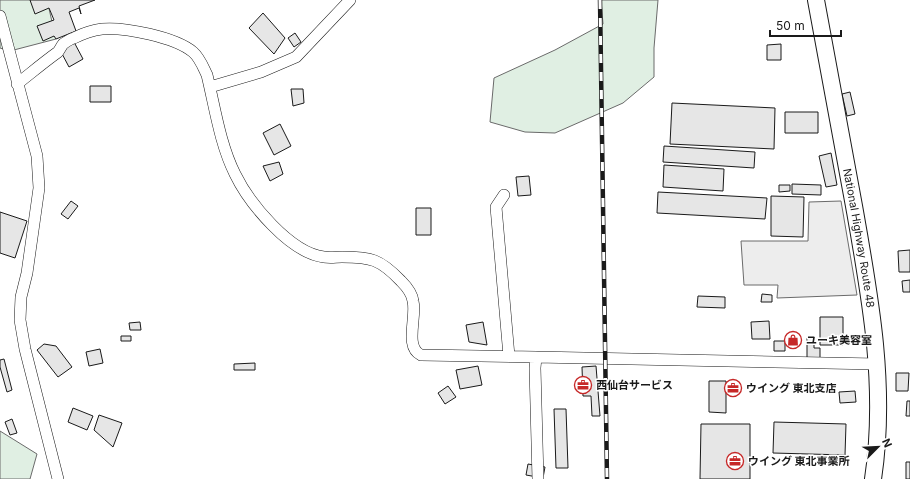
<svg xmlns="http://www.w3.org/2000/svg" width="910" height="479" viewBox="0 0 910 479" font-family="Inter,'Noto Sans JP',sans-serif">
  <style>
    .green { fill: #e0efe3; stroke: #6a6a6a }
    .parking { fill: #ededed; stroke: #6a6a6a }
    .building { fill: #e6e6e6; stroke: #1a1a1a }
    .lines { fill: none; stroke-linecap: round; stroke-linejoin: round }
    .minor-casing { stroke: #1a1a1a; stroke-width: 12 }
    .highway-casing { stroke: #1a1a1a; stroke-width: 18 }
    .minor { stroke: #fff; stroke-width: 11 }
    .highway { stroke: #fff; stroke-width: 16 }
    .rail-casing { stroke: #1a1a1a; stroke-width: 4.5 }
    .rail { stroke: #fff; stroke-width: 3; stroke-dasharray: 9; stroke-linecap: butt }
    .labels { text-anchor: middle; stroke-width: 3; stroke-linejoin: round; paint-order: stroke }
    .street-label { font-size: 11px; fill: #1a1a1a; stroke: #fff }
    .poi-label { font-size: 11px; font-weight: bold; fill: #1a1a1a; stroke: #fff; text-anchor: start }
  </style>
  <rect width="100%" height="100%" fill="#fff"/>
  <!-- green -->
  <path class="green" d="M0 0H47L56 39 10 51 0 48Z
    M601 0H658L654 48V77L623 103 555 133 525 132 490 122 494 78 555 50 603 24Z
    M0 431 37 454 30 479H0Z"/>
  <!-- parking -->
  <path class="parking" d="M841 201 857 295 777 298 778 285H744L741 241H808L809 202Z"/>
  <!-- building -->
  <path class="building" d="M30 0H95L79 6 81 14 79 8 69 12 76 31 56 39 54 36 43 41 37 26 54 20 49 8 35 14Z
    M263 13 285 38 274 54 249 28Z
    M295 33 301 42 294 47 288 38Z
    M74 42 83 59 69 67 60 50Z
    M781 44V60H767V45Z
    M90 86H111V102H90Z
    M291 89H303L304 103 293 106Z
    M850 92 855 114 847 116 842 94Z
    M672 103 775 108 774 149 670 144Z
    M785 112H818V133H785Z
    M280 124 291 146 274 155 263 133Z
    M664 146 755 152 754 168 663 162Z
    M831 153 837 185 826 187 819 156Z
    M279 162 283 174 270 181 263 166Z
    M664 165 724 169 723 191 663 187Z
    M529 176 531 195 518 196 516 177Z
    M792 184 821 185V195L792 194Z
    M779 185H790V191L779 192Z
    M658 192 767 198 765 219 657 213Z
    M771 196 804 197 803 237 771 236Z
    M71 201 78 206 68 219 61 214Z
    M416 208H431V235H416Z
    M0 212 27 221 15 258 0 253Z
    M910 250V272H899L898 251Z
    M910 280V292H903L902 281Z
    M762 294 772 295V302H761Z
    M698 296 725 297V308L697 307Z
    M820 317H843V345H820Z
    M769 321 770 339H752L751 322Z
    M140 322 141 330H130L129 323Z
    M483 322 487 345 469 342 466 325Z
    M121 336H131V341H121Z
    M807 338H814V348H820V359H807Z
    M774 341H785V351H774Z
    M44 344 56 346 72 367 58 377 37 350Z
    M100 349 103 363 89 366 86 352Z
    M4 359 12 390 7 392 0 367V360Z
    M255 363V370H234V364Z
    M478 366 482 385 460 389 456 370Z
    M596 366 600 416H592L591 396H583L582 367Z
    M896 373H909L908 391H896Z
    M709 381H726V413L709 412Z
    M448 386 456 397 445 404 438 393Z
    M855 391 856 402 840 403 839 392Z
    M907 401H910V416H906Z
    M73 408 93 416 87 430 68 422Z
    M554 409H566L568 468H556Z
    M99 415 122 423 113 447 94 430Z
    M12 419 17 433 10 435 5 422Z
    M774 422 846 424 845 455 773 453Z
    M701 424H750V479H700Z
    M906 462H910V479H906Z
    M528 464 545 467 543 478 526 475Z"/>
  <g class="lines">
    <!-- minor casing -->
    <g class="minor-casing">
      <path id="minor" d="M0 16 37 156 39 188 27 273 21 297 20 320 25 349 58 479
        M17 84C31 73 44 62 58 52 60 49 61 47 63 44 66 42 70 39 74 38 82 34 93 30 102 29 125 27 175 37 193 52 200 58 203 67 207 75 215 108 220 144 235 174 249 203 290 253 324 257 330 258 336 257 342 257 371 257 380 259 401 281 406 286 412 293 413 301 417 317 404 347 421 355L536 357 877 364
        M210 87 261 72 296 57 350 0
        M504 195 496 207 509 356
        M536 357 535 368 538 479"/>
    </g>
    <!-- highway casing -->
    <g class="highway-casing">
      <g id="highway">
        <path id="s1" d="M816 0C829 68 841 137 854 206 870 296 887 387 873 479"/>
      </g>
    </g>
    <!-- minor -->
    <use href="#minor" class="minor"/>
    <!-- highway -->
    <use href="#highway" class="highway"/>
    <!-- rail casing -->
    <g class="rail-casing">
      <path id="rail" d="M600 0 607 479"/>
    </g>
    <!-- rail -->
    <use href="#rail" class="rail"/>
  </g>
  <!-- icons -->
  <defs>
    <g id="shop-ring" transform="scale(0.9)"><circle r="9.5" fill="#fff" stroke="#c62828" stroke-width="1.5"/><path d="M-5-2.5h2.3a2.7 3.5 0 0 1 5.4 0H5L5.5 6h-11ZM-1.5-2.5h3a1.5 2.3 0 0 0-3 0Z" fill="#c62828"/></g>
    <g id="office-ring" transform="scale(0.9)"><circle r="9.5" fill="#fff" stroke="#c62828" stroke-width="1.5"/><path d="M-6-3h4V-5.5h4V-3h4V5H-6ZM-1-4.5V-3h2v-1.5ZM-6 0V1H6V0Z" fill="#c62828"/></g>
  </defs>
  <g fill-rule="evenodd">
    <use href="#shop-ring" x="793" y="340"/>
    <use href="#office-ring" x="583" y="385"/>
    <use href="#office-ring" x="733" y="388"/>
    <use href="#office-ring" x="735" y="461"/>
  </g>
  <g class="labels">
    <!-- street labels -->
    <g class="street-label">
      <text dy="4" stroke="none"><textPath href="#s1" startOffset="242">National Highway Route 48</textPath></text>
    </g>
    <!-- poi labels -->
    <g class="poi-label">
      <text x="806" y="344">ユーキ美容室</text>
      <text x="596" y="389">西仙台サービス</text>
      <text x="746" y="392">ウイング 東北支店</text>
      <text x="748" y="465">ウイング 東北事業所</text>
    </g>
  </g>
  <!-- north arrow -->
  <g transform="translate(878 447) rotate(66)" stroke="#ffffff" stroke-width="3" paint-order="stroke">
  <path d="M0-3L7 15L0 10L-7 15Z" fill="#1a1a1a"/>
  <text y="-6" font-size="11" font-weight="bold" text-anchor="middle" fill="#1a1a1a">N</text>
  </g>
  <!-- scale -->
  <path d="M770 30v6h71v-6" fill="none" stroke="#1a1a1a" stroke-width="2"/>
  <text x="776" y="30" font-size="12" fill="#1a1a1a" stroke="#ffffff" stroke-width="3" paint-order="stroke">50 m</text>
</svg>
